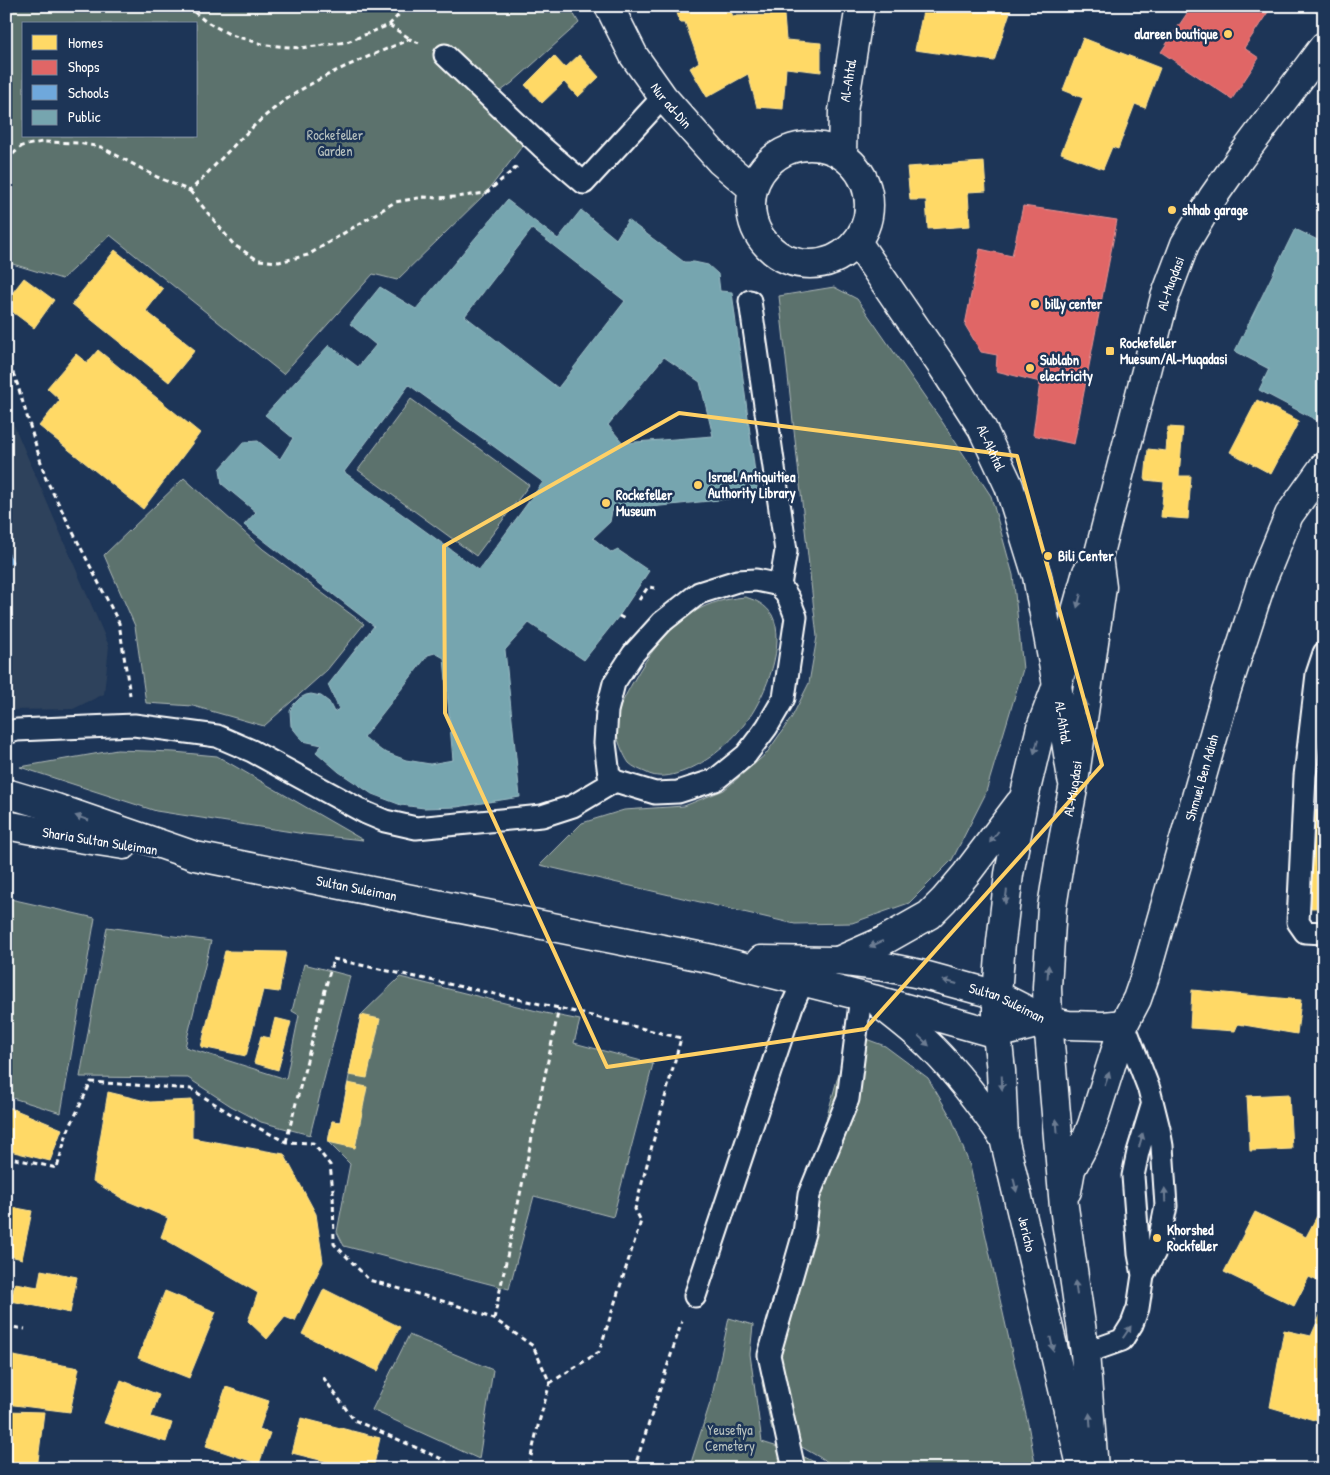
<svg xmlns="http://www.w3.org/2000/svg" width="1330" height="1475" viewBox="0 0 1330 1475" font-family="'Patrick Hand',sans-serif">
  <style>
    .built { fill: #2f425b }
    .green { fill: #5c726d; stroke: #aeb8b6; fill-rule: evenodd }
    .homes { fill: #ffd966; stroke: #ffe494 }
    .shops { fill: #e06666; stroke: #e99494 }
    .schools { fill: #6fa8dc; stroke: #9ac2e6 }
    .public { fill: #76a5af; stroke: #9fc0c7; fill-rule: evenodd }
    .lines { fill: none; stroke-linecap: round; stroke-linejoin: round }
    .lane-casing { stroke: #fff; stroke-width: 25 }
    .street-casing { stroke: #fff; stroke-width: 31 }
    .secondary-casing { stroke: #fff; stroke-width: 31 }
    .path { stroke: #fff; stroke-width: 3; stroke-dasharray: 5 4; stroke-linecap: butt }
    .lane { stroke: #1d3557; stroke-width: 21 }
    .street { stroke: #1d3557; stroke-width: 28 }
    .secondary { stroke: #1d3557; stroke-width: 28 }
    .oneway { fill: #6c7c92 }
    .marked { fill: none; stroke: #ffd166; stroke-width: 4; stroke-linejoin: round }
    .poi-dot { fill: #ffd166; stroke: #1d3557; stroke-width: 2 }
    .labels { text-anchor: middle; stroke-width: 5; stroke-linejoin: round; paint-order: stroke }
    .poi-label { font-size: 14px; font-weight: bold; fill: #fff; stroke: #1d3557; text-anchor: start }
    .street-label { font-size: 14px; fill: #fff; stroke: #1d3557 }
    .park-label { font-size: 14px; fill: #b6c0bd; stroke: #1d3557 }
  </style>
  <rect width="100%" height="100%" fill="#1d3557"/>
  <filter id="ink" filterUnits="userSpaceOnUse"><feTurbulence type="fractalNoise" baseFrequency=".02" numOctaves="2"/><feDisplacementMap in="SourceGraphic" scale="10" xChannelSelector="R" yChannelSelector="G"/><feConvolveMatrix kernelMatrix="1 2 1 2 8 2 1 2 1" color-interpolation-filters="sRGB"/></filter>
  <g filter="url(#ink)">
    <!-- built -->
    <path class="built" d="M6 407 109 646 104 694 73 709 6 710Z"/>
    <!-- green -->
    <path class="green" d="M6 6H569L579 23 512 83 483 104 524 144 486 193 397 280 373 274 283 374 110 235 62 279 6 262ZM24 24H196V136H24Z
      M834 287 857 299 941 420 991 496 1013 575 1023 669 985 795 952 860 909 903 852 923 795 924 540 865 582 823 624 810 684 806 724 790 766 754 792 717 809 683 817 637 779 296Z
      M411 399 529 485 476 556 358 470Z
      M184 478 263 549 364 624 327 670 264 726 193 706 146 703 135 626 104 555Z
      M745 597C756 600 766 605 772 615 787 643 765 695 749 718 732 742 709 762 682 772 670 776 657 779 645 772 640 770 633 767 629 763 626 759 624 754 622 750 618 741 615 730 617 720 619 707 626 694 633 682 648 654 668 629 694 612 710 602 726 599 745 597Z
      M117 750 174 752 217 756 363 840 305 834 156 811 20 767Z
      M6 898 95 918 61 1113 6 1096Z
      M107 927 211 941 185 1047 286 1079 299 1015 292 1011 304 964 350 976 310 1135 261 1122 231 1106 188 1078 80 1077Z
      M400 977 545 1013 580 1020 574 1043 653 1064 613 1217 534 1196 509 1289 344 1246 337 1232 350 1164 328 1142 332 1121 340 1122 361 1015Z
      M850 1033 885 1046 928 1078 952 1119 970 1166 1028 1424 1036 1469H840L772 1430 762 1383 776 1300Z
      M729 1318 753 1325 750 1354 762 1442C784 1449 805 1454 824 1469H689L711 1400Z
      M409 1335 493 1370 479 1459 372 1410Z"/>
    <!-- homes -->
    <path class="homes" d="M697 6H728L733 16 784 15 786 40 821 43V72L786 68 783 109 757 107 748 74 707 97 690 68 699 62 685 22H680L676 10Z
      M924 6H1012L994 61 915 50Z
      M1083 38 1160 68 1145 108 1135 104 1118 149 1112 147 1103 169 1061 153 1083 98 1063 90Z
      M579 55 599 77 578 97 564 82 542 103 525 85 554 56 565 68Z
      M984 162 986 191 968 192 970 226 928 229 926 200H910L907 167Z
      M115 250 163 289 146 311 195 350 169 382 72 304Z
      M24 278 54 300 34 328 6 307V301Z
      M98 350 200 433 143 509 39 426 60 400 47 388 76 354 87 363Z
      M1257 400 1299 421 1271 474 1230 452Z
      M1168 427 1183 428 1179 476H1191L1188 519 1161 517 1164 482 1145 480 1148 449 1166 451Z
      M1312 810 1324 811V908H1311Z
      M225 951 286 952 279 992 263 990 246 1056 201 1047Z
      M1192 990 1301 1000 1297 1034 1238 1024 1235 1031 1190 1028Z
      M361 1015 380 1019 367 1078 349 1075Z
      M275 1018 291 1022 278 1070 254 1063 261 1036 270 1038Z
      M348 1083 367 1087 355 1148 328 1142 332 1121 340 1122Z
      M108 1092 150 1102 192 1100V1138L284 1154 316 1214 323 1262 295 1321 285 1317 267 1339 248 1321 258 1293 161 1237 168 1218 123 1199 93 1181Z
      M1289 1094 1292 1149 1250 1151 1247 1096Z
      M6 1106 62 1129 50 1161 6 1150Z
      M6 1206 32 1211 22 1259 6 1255Z
      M1255 1212 1306 1237 1317 1216 1324 1220V1284L1309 1277 1294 1306 1224 1272Z
      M41 1270 77 1277 70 1313 11 1301 15 1283 38 1287Z
      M324 1289 400 1327 378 1371 302 1334Z
      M165 1291 216 1312 189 1378 138 1358Z
      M1322 1311 1324 1312V1423L1270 1407 1284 1330 1311 1336Z
      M8 1355 79 1368 70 1412 6 1404V1370H8Z
      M121 1380 159 1395 151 1417 172 1423 166 1442 104 1423Z
      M226 1387 269 1401 259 1430 270 1433 259 1464 206 1446Z
      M6 1411 44 1412 37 1469H6Z
      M301 1418 380 1438 373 1469H356L292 1453Z
      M120 1463 131 1464 130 1469H120Z"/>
    <!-- shops -->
    <path class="shops" d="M1192 6H1206L1210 9 1212 6H1272L1244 48 1259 58 1232 99 1161 52Z
      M1023 206 1117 220 1074 444 1033 435 1040 382 996 371 997 355 981 352 965 325 980 249 1012 256Z"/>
    <!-- schools -->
    <path class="schools" d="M6 549 13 562 6 566Z"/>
    <!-- public -->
    <path class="public" d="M507 200 558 239 581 210 616 239 628 220 684 262H694L708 265 718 274 720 291 732 292 758 496 612 511 610 522 593 538 612 553 618 550 649 571 619 616 584 660 529 623 505 650 520 797 457 807 424 808 401 805 372 794 339 772 316 752 322 745 303 741 291 726 290 711 294 704 300 698 306 695 311 694 321 696 329 702 334 712 339 709 328 685 374 626 244 525 256 512 222 484 220 469 244 442 258 441 280 459 293 438 265 415 329 345 358 367 376 345 350 324 380 287 416 309ZM532 229 625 301 558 388 465 316ZM664 357 700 382 713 436 623 443 608 425ZM409 385 543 482 479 570 344 472ZM435 653 444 658 453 760 430 764 406 760 382 751 364 737 428 655Z
      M1295 229 1324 243V415L1320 422 1259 390 1269 369 1235 351Z"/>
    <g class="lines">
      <!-- lane casing -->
      <g class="lane-casing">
        <path id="lane" d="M445 55 542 147 584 183 663 97
          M750 301 786 551 780 585
          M756 580 780 585 789 599 796 617 784 698 767 727 746 755 715 780 678 792 655 793 615 781 609 775 605 743 607 711 614 683 633 654 662 622 699 593 737 581Z
          M1324 653 1317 674 1305 776 1298 922 1305 932 1324 933
          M6 733 17 730 134 725 217 736 252 751 366 813 385 821 416 828 542 816 573 806 615 781
          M1143 1275 1139 1254 1133 1176 1138 1152 1152 1106
          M695 1296 792 1006 803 982 808 968
          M1085 1353 1122 1340 1132 1324 1138 1308 1143 1275 1158 1246 1166 1206 1162 1146 1159 1129 1149 1089 1124 1024
          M794 1469 769 1355 804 1233 809 1195 848 1099 861 996"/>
      </g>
      <!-- street casing -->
      <g class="street-casing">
        <g id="street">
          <path id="s1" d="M609 6 634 56 663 97 720 161 752 188"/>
          <circle cx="810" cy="205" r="59"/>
          <path id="s2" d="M842 155 843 111 860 6"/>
          <path id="s3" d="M857 242 942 366 982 428 1009 486 1037 576 1057 685 1072 779"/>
        </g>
      </g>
      <!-- secondary casing -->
      <g class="secondary-casing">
        <g id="secondary">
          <path id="s4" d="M6 793 56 808 195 856 713 959 873 999 997 1034 1048 1021"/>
          <path d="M6 825 59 835 124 845"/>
          <path id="s5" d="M761 960 838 961 886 967 920 974 997 995 1048 1021 1068 1025 1104 1026 1124 1024"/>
          <path d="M838 961 883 941 929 915 944 900 966 874 1020 803"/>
          <path d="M882 1006C899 1019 916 1032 932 1048 959 1075 982 1106 1004 1138"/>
          <path id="s6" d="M1067 1191 1071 1169 1084 1145 1092 1125 1124 1024 1137 999 1146 973 1226 692 1262 581 1289 515 1324 466"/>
          <path d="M1080 1461 1004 1138 1001 1071 997 1034V995L1001 942 1009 874 1024 798 1041 727 1057 685 1070 642 1076 611 1087 572 1096 560"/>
          <path id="s7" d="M1094 1469 1085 1353 1064 1207 1048 1021 1047 987 1052 907 1061 851 1073 789 1102 587 1098 557 1165 297 1185 244 1213 197 1241 157 1324 46"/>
        </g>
      </g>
      <!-- path -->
      <path class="path" d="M187 6 205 21 231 35 266 45 300 48 347 42 389 25 407 6
        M389 25 409 38
        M6 160 22 146 42 142 78 143 101 147 157 177 190 191C223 158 256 118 296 93 331 70 372 56 410 39L419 43
        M190 191 234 245 258 260 279 262 308 255 395 202 424 197 437 198 456 197 486 193 518 166
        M6 356 17 383 46 479 119 623 130 695
        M639 600 648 587 656 588
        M619 616 625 619
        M286 1142 333 959 559 1008 681 1038 635 1209 641 1221 599 1352 550 1383
        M6 1157 57 1168 67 1133 91 1082 191 1089 231 1114 286 1142 313 1143 330 1165 333 1191 334 1244 348 1258 369 1280 453 1304 494 1319 533 1346 550 1383 539 1422 528 1469
        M494 1319 559 1008
        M6 1326 25 1329
        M323 1377 354 1420 444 1460 451 1469
        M634 1469 682 1321"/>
      <!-- lane -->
      <use href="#lane" class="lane"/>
      <!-- street -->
      <use href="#street" class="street"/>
      <!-- secondary -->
      <use href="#secondary" class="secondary"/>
    </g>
    <!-- one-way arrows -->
    <defs><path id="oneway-solid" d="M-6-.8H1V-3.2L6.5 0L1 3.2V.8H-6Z" transform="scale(1.25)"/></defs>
    <g class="oneway">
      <use href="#oneway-solid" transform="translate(1079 601) rotate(105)"/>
      <use href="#oneway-solid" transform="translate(1085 707) rotate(-82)"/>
      <use href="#oneway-solid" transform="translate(1036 747) rotate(105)"/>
      <use href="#oneway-solid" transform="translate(82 818) rotate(-161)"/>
      <use href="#oneway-solid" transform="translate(994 837) rotate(127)"/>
      <use href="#oneway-solid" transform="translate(1006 897) rotate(97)"/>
      <use href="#oneway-solid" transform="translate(876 944) rotate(156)"/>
      <use href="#oneway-solid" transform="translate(1048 972) rotate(-86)"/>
      <use href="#oneway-solid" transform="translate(950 982) rotate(-165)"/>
      <use href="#oneway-solid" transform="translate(924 1041) rotate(43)"/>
      <use href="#oneway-solid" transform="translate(1107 1079) rotate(-71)"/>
      <use href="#oneway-solid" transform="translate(1002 1083) rotate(88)"/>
      <use href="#oneway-solid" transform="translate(1057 1126) rotate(-95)"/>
      <use href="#oneway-solid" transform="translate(1141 1140) rotate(-74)"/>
      <use href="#oneway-solid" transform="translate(1015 1185) rotate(77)"/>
      <use href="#oneway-solid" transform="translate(1165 1195) rotate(-92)"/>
      <use href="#oneway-solid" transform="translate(1076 1288) rotate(-98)"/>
      <use href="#oneway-solid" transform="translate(1127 1332) rotate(-56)"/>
      <use href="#oneway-solid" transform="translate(1052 1344) rotate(77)"/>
      <use href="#oneway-solid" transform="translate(1090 1420) rotate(-94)"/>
    </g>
  </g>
  <!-- marked area -->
  <path class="marked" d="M679 413 1017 456 1102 765 865 1029 607 1067 445 713 444 546Z"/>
  <!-- markers -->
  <g class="poi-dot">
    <circle cx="1228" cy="34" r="5"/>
    <circle cx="1172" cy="210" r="5"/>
    <circle cx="1035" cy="304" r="5"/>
    <rect x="1105" y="346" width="10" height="10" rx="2.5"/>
    <circle cx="1030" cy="368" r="5"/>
    <circle cx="698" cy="485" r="5"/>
    <circle cx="606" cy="503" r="5"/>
    <circle cx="1048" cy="556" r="5"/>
    <circle cx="1157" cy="1238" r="5"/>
  </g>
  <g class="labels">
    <!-- poi labels -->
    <g class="poi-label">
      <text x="1218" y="39" text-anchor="end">alareen boutique</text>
      <text x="1182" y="215">shhab garage</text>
      <text x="1045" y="309">billy center</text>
      <text x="1120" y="348">Rockefeller<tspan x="1120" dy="16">Muesum/Al-Muqadasi</tspan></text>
      <text x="1040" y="365">Sublabn<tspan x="1040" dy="16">electricity</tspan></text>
      <text x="708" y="482">Israel Antiquitiea<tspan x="708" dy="16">Authority Library</tspan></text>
      <text x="616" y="500">Rockefeller<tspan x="616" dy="16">Museum</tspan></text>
      <text x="1058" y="561">Bili Center</text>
      <text x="1167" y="1235">Khorshed<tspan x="1167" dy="16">Rockfeller</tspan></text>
    </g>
    <!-- street labels -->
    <g class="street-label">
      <text dy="5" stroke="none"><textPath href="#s2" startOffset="75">Al-Ahtal</textPath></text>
      <text dy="5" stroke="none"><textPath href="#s1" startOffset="118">Nur ad-Din</textPath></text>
      <text dy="5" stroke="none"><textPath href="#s7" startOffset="1202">Al-Muqdasi</textPath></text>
      <text dy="5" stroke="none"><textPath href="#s3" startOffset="246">Al-Akhtal</textPath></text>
      <text dy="5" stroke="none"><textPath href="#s3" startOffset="531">Al-Ahtal</textPath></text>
      <text dy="5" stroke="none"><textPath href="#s6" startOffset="436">Shmuel Ben Adiah</textPath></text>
      <text dy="5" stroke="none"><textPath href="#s7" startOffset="685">Al-Muqdasi</textPath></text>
      <text transform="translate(100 841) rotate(9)" y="5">Sharia Sultan Suleiman</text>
      <text dy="5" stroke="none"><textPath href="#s4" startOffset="364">Sultan Suleiman</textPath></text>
      <text dy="5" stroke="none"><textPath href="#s5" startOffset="252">Sultan Suleiman</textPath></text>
      <text transform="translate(1027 1234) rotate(77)" y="5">Jericho</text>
    </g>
    <!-- park labels -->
    <g class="park-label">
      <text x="335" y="140">Rockefeller<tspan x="335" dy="16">Garden</tspan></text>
      <text x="730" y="1435">Yeusefiya<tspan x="730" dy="16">Cemetery</tspan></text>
    </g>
  </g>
  <!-- margin -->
  <rect width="1330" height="1475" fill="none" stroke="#1d3557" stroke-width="25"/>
  <rect x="12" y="12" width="1305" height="1450" fill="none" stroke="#fff" stroke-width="2" filter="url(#ink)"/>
  <!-- legend -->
  <rect x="22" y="22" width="175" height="115" fill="#1d3557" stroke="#77869a"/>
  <rect x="32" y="35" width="25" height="15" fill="#ffd966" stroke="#77869a"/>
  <text x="68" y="48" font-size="15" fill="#ffffff">Homes</text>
  <rect x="32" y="60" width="25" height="15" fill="#e06666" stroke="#77869a"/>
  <text x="68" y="72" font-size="15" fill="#ffffff">Shops</text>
  <rect x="32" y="85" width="25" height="15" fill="#6fa8dc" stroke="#77869a"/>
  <text x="68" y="98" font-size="15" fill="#ffffff">Schools</text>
  <rect x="32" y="110" width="25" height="15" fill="#76a5af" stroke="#77869a"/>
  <text x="68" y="122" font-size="15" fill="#ffffff">Public</text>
</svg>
